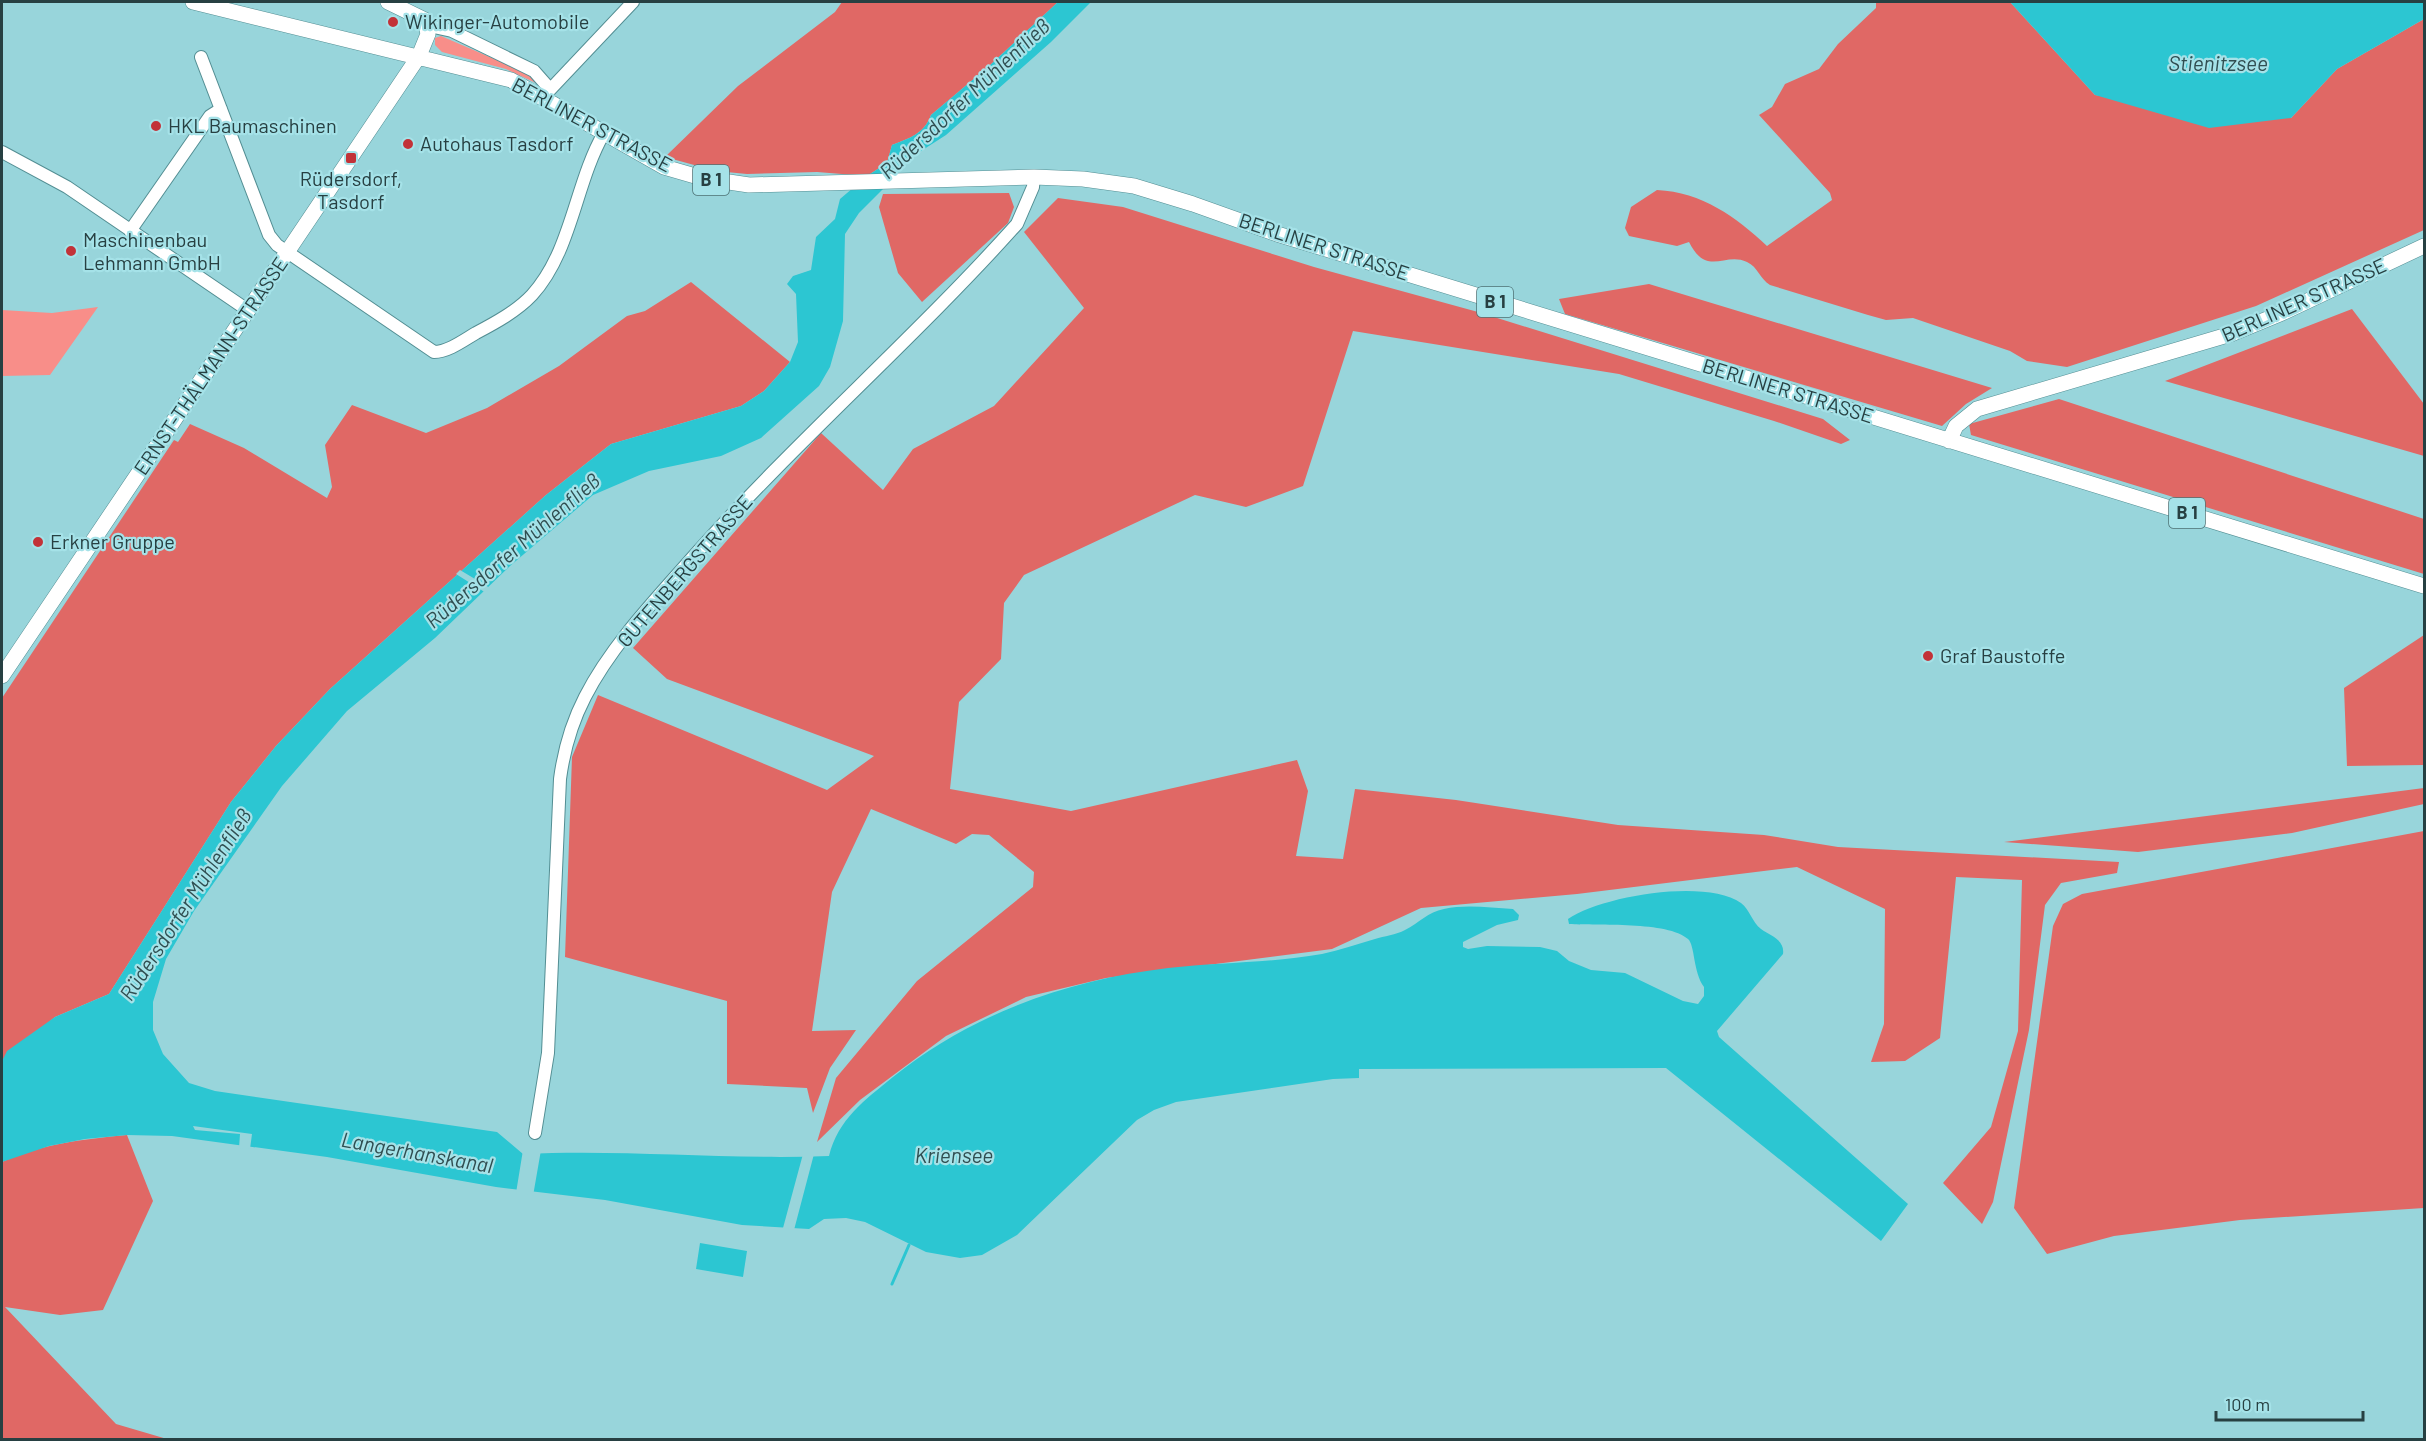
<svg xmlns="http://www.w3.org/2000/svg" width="2426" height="1441" viewBox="0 0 2426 1441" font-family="Barlow,sans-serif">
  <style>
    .green { fill: #f88e89 }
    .forest { fill: #e06865 }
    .water { fill: #2cc6d2 }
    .pier { fill: #98d5db }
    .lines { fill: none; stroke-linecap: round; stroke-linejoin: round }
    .stream { stroke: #2cc6d2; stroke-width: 3 }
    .minor-casing { stroke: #538e93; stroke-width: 14 }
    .major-casing { stroke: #538e93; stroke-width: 16 }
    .minor { stroke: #fff; stroke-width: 12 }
    .major { stroke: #fff; stroke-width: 15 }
    .poi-dot { fill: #c23238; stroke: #a5e2e8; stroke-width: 2 }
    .labels { text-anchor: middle; stroke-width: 4.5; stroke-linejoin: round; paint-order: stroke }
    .shield { fill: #a5e2e8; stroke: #4d7174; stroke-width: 1.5 }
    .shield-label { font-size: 18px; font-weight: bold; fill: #274042 }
    .poi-label { font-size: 20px; fill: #274042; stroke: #a5e2e8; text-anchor: start }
    .street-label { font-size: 20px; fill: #274042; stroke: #a5e2e8 }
    .water-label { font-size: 21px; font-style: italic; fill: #304e51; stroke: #a5e2e8 }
  </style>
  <rect width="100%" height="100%" fill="#98d5db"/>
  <!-- green -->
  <path class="green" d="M441 36 522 71 534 77 538 84 506 69 442 52 435 45V38Z
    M98 307 50 375 2 376V310L52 313Z"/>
  <!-- forest -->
  <path class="forest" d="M842 2H1058L988 67 931 115C924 134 910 138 892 145L887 163 867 176 817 172 747 174 716 171 665 157 738 86 835 12Z
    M1876 2H2010L2095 95 2291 118 2337 69 2424 19V230L2256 306 2067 367 2027 361 2010 351 1913 318 1886 320 1868 315 1770 285C1760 279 1758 267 1747 262 1725 251 1707 278 1689 242L1677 246 1629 236 1625 228 1631 207 1657 190C1702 192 1736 217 1767 246L1832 200 1830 193 1759 115 1772 107 1785 84 1819 69 1838 44 1876 8Z
    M1009 193 1014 207 1008 223 922 302 898 273 879 207 883 194Z
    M1058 198 1123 207 1314 267 1478 312 1823 419 1850 440 1841 444 1774 421 1619 374 1353 331 1303 486 1246 507 1195 495 1024 575 1004 603 1001 659 959 702 950 789 1071 811 1297 760 1308 791 1296 856 1343 859 1355 789 1456 800 1618 825 1764 835 1838 847 2119 862 2117 873 2061 883 2045 905 2029 1030 1993 1202 1982 1224 1943 1183 1991 1127 2018 1031 2022 880 1956 877 1940 1038 1905 1061 1871 1062 1884 1024 1885 909 1797 867 1577 894 1421 908 1332 949 1106 978 1026 997 946 1036 860 1100 817 1142 836 1078 917 981 1033 887 1034 872 989 835 972 834 956 844 871 809 832 892 812 1031 856 1030 830 1068 813 1113 807 1088 727 1084V1001L565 957 572 757 598 695 827 790 874 756 667 679 633 648 821 433 883 490 913 449 994 406 1084 308 1024 232Z
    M691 282 790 362 764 391 741 406 611 444 546 495 330 689 276 746 231 802 109 994 55 1017 2 1061V698L174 440 178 442 190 424 244 448 327 498 332 487 325 445 352 405 426 433 487 408 559 366 627 316 645 311Z
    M1649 284 1992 388 1966 404 1942 426 1565 314 1559 299Z
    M2352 309 2424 404V456L2165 381Z
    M2059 399 2424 519V574L1971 435 1969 424Z
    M2424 635V765L2347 766 2344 688Z
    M2424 788V804L2292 833 2138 852 2004 842Z
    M2424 831V1208L2240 1220 2114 1236 2047 1254 2014 1208 2053 926 2063 904 2082 894Z
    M127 1135 153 1201 103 1310 60 1315 5 1307 116 1424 167 1439H2V1162C42 1144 84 1139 127 1135Z"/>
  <!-- water -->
  <path class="water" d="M1058 2H1091L1051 42 946 135 907 160 895 177 859 213 845 234 843 321 830 367 819 386 761 438 721 456 649 471 593 495 510 566 435 638 347 711 282 786 194 911 166 959 153 1002V1030L163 1054 189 1083 215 1091 497 1132 523 1154C625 1149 727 1160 829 1156 838 1119 865 1100 893 1077 973 1013 1068 980 1168 968 1220 962 1271 963 1322 954 1340 950 1357 944 1375 939 1384 936 1396 935 1405 930 1419 923 1428 912 1444 909 1466 904 1491 908 1513 909L1519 915 1518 920 1497 925 1463 942V947L1468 949 1487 946 1540 947 1557 951 1569 961 1591 970 1625 973 1683 1001 1698 1004 1704 996V987C1693 972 1695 945 1688 939 1668 921 1597 926 1569 924L1568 919C1601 896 1706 878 1741 903 1750 910 1752 922 1761 929 1771 936 1785 940 1783 954L1717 1031 1719 1037 1908 1204 1881 1241 1666 1068 1359 1069V1078L1333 1079 1176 1102 1154 1110 1137 1120 1017 1235 982 1255 960 1258 926 1252 865 1222 846 1218 824 1219 809 1229 742 1225 605 1200 496 1187 327 1157 172 1136 127 1135 85 1139 49 1146 2 1162V1061L7 1051 55 1017 109 994 231 802 276 746 330 689 546 495 611 444 741 406 764 391 790 362 798 342 796 294 787 284 793 276 811 270 816 237 835 219 840 199 867 176 887 163 892 145C910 138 924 134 931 115L988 67Z
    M2010 2H2424V19L2337 69 2291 118 2209 128 2095 95Z
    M700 1243 747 1251 743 1277 696 1269Z"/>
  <!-- pier -->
  <path class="pier" d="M460 570 490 588 486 593 456 574Z
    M193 1126 252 1134 250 1149 239 1148 240 1134 195 1130Z
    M523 1150H541L533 1196 516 1193Z
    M803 1154H814L794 1230 783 1228Z"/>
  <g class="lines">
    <!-- stream -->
    <path class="stream" d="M892 1284 909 1245"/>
    <!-- minor casing -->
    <g class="minor-casing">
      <path id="minor" d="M429 26 452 31 534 71 549 88
        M201 57 269 235 277 245 434 352C448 352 464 340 476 333 495 323 517 311 532 295 572 251 575 183 604 133
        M546 94 633 2
        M2 152 67 187 249 311
        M130 231 210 116 221 109
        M535 1133 548 1053 560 779C564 749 571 724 585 697 611 646 655 600 693 557 796 441 914 339 1017 224L1033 187 1034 177"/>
    </g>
    <!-- major casing -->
    <g class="major-casing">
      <path id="major" d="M193 2 511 80 664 167 702 178 749 185 1034 177 1083 179 1134 186 1193 204 1277 234 2424 586
        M1949 441 1956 426 1977 409 2231 334 2282 313 2424 246
        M2 676 419 56 428 34 425 20 388 2"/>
    </g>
    <!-- minor -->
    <use href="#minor" class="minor"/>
    <!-- major -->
    <use href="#major" class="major"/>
  </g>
  <!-- markers -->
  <g class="poi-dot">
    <circle cx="393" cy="22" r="6"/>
    <circle cx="156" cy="126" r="6"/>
    <circle cx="408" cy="144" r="6"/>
    <rect x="345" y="152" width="12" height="12" rx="3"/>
    <circle cx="71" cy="251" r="6"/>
    <circle cx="38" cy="542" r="6"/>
    <circle cx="1928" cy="656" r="6"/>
  </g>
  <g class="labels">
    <!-- shield labels -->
    <g class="shield">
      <rect x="693" y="165" width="36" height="30" rx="4.5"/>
      <rect x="1477" y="287" width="36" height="30" rx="4.5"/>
      <rect x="2169" y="498" width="36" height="30" rx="4.5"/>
    </g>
    <g class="shield-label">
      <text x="711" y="186">B 1</text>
      <text x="1495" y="308">B 1</text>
      <text x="2187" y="519">B 1</text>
    </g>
    <!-- poi labels -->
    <g class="poi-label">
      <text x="405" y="29">Wikinger-Automobile</text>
      <text x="168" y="133">HKL Baumaschinen</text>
      <text x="420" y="151">Autohaus Tasdorf</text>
      <text x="351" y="186" text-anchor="middle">Rüdersdorf,<tspan x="351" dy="23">Tasdorf</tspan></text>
      <text x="83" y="247">Maschinenbau<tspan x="83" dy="23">Lehmann GmbH</tspan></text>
      <text x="50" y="549">Erkner Gruppe</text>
      <text x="1940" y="663">Graf Baustoffe</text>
    </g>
    <!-- street labels -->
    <g class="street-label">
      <text transform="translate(592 125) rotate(28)" y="7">BERLINER STRASSE</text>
      <text transform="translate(1324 247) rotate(18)" y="7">BERLINER STRASSE</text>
      <text transform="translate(2304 300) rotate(-24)" y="7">BERLINER STRASSE</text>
      <text transform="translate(211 366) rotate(-56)" y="7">ERNST-THÄLMANN-STRASSE</text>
      <text transform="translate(1788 391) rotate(17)" y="7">BERLINER STRASSE</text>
      <text transform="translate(685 571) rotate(-49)" y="7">GUTENBERGSTRASSE</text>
    </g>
    <!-- water labels -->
    <g class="water-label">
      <text x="2218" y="71">Stienitzsee</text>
      <text transform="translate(965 99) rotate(-43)" y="7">Rüdersdorfer Mühlenfließ</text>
      <text transform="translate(513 551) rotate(-41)" y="7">Rüdersdorfer Mühlenfließ</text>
      <text transform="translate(186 905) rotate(-57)" y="7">Rüdersdorfer Mühlenfließ</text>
      <text transform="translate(417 1153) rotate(10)" y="7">Langerhanskanal</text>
      <text x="954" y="1163">Kriensee</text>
    </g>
  </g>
  <!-- border -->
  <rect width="2426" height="1441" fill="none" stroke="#274042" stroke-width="6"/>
  <!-- scale -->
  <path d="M2216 1411v9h147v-9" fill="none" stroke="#274042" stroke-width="3"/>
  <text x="2225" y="1411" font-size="18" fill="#274042" stroke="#a5e2e8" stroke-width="4.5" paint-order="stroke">100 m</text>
</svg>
